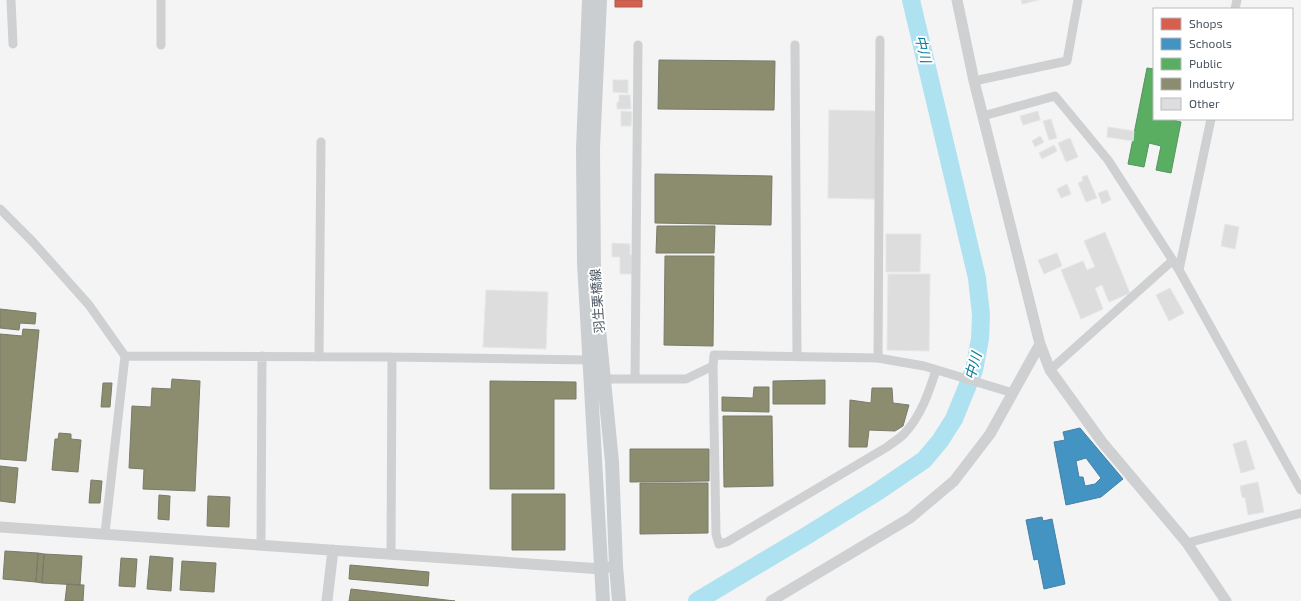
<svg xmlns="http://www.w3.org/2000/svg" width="1301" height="601" viewBox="0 0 1301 601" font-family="'Exo 2','Noto Sans JP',sans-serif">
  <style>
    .shops { fill: #d6604d; stroke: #ac5d53 }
    .schools { fill: #4393c3; stroke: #4581a6; fill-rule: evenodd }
    .public { fill: #5aae61; stroke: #559461 }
    .industry { fill: #8c8c6e; stroke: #787c6a }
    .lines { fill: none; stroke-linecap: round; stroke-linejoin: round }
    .river { stroke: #aee2f0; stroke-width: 18 }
    .building { fill: #ddddde; stroke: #e5e6e7 }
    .minor { stroke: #ced0d2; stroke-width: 9 }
    .tertiary { stroke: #ced0d2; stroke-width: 11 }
    .primary { stroke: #caced1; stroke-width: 14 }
    .labels { text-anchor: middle; stroke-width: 4; stroke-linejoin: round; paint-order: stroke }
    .street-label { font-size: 13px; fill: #4a5661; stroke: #fff }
    .water-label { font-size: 14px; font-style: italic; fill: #0c7c9b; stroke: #fff }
  </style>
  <rect width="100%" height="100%" fill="#f4f4f4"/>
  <!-- shops -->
  <path class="shops" d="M615 0H642V7H615Z"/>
  <!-- schools -->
  <path class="schools" d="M1080 428 1123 479 1101 497 1066 505 1054 442 1065 440 1063 432ZM1086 458 1101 478 1095 484 1085 486 1083 477H1079L1076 461Z
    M1042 517 1043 521 1052 519 1065 584 1044 589 1038 559 1034 560 1026 520Z"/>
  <!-- public -->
  <path class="public" d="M1147 68 1154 69V119H1168L1181 122 1171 173 1156 170 1161 146 1149 143 1144 167 1128 164Z"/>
  <!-- industry -->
  <path class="industry" d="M659 60 775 61 774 110 658 109Z
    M655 174 772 176 771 225 655 223Z
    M657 226H715L714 253H656Z
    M665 256H714L713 346 664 345Z
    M0 309 36 313 35 324 20 323 19 330 0 328Z
    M23 329 39 330 26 461 0 459V334L22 336Z
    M172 379 200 381 195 491 143 489 144 469 129 468 132 406 151 407 152 388 171 389Z
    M825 380V404H773V381Z
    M490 381 576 382V399H554V489H490Z
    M103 383H112L110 407H101Z
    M754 387H769V412L722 411V397L753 398Z
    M872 388H892L893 403 909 405 903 426 895 431 869 430 867 447H849L850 400 871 403Z
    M723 416H772L773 486 724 487Z
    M59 433 71 434V439L81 440 78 472 52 470 55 439H58Z
    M630 449H709V481L630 482Z
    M0 466 18 468 15 503 0 501Z
    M91 480 102 481 100 503H89Z
    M640 483H708V533L640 534Z
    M512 494H565V550H512Z
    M159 495 170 496 169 520 158 519Z
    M208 496 230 497 229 527 207 526Z
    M5 551 38 553 36 582 3 579Z
    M38 553 44 554 42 583 36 582Z
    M44 554 82 556 80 585 42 583Z
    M150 556 173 558 171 591 147 589Z
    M121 558 137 559 135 587 119 586Z
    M182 561 216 563 214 592 180 590Z
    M350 565 429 572 428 586 349 579Z
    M67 584 84 585 83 601H65Z
    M351 589 455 601H349Z"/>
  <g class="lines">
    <!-- river -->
    <path class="river" d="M697 601 806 536 877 492 924 460 940 441 954 419 974 370 980 339 981 315 977 278 911 0"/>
  </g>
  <!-- building -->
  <path class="building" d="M1021 0H1039L1022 4Z
    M613 80H628V93L613 92Z
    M619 95H630L631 109H617V102H619Z
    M829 110 876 111 875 199 828 198Z
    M621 111 632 112 631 126H621Z
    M1038 111 1040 120 1023 125 1020 116Z
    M1051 119 1057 138 1049 140 1043 121Z
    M1108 127 1134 131 1133 141 1107 137Z
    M1040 136 1044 142 1035 147 1032 141Z
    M1070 138 1078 157 1066 162 1058 143Z
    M1054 145 1057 151 1042 159 1039 153Z
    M1087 175 1097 198 1086 202 1078 183 1083 181 1082 177Z
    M1067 184 1071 194 1061 198 1057 189Z
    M1107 190 1111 200 1102 204 1098 193Z
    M1225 224 1239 227 1235 249 1221 246Z
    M1105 232 1130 293 1109 302 1102 285 1095 288 1103 309 1081 319 1061 270 1083 261 1087 270 1095 267 1084 241Z
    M886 234H921L920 272H886Z
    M612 243 630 244V255H632V274H620V257H612Z
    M1057 253 1062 266 1044 274 1038 260Z
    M888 274H930L929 351 887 350Z
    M1170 288 1184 313 1169 321 1156 295Z
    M486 290 548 292 546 349 483 347Z
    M1246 440 1255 469 1241 473 1233 444Z
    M1258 482 1264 512 1248 515 1245 498 1242 497 1240 486Z"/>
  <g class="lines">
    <!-- minor -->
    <path class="minor" d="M11 0 13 44
      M161 0V45
      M1235 9 1237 0
      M795 45 797 357
      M974 81 1067 61 1078 0
      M983 116 1055 96 1108 160 1179 270 1211 119
      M0 209 32 241 89 305 125 356 105 533
      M1179 270 1301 490
      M125 356 392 357 590 360
      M319 357 321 142
      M878 358 880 40
      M713 366 716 534 719 544 727 542 887 447C892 443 899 439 904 434 921 416 929 392 936 370
      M1050 370 1172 261
      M604 379H686L713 366 714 355 878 358 924 366 1013 393
      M635 379 638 45
      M1187 543 1301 513
      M261 544 262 356
      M391 553 392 357"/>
    <!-- tertiary -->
    <path class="tertiary" d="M957 0 974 81 1040 344 1050 370 1102 442 1187 543 1226 601
      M0 527 602 569 609 567
      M327 601 333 550
      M771 601 910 518 954 481 990 434 1040 344"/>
    <!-- primary -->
    <path class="primary" d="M589 0 583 149 584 263 603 601
      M600 0 593 148 594 279 612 462 616 566 619 601"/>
  </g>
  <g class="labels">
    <!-- street labels -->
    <g class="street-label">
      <text transform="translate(597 301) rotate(-94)" y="5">羽生栗橋線</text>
    </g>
    <!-- water labels -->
    <g class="water-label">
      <text transform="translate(923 49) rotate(77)" y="5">中川</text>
      <text transform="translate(973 366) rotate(-74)" y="5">中川</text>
    </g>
  </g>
  <!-- legend -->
  <rect x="1153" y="8" width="140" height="112" fill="#ffffff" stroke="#b7bbc0"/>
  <rect x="1161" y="18" width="20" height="12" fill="#d6604d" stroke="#b7bbc0"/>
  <text x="1189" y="28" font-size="12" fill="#4a5661">Shops</text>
  <rect x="1161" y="38" width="20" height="12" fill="#4393c3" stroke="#b7bbc0"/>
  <text x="1189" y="48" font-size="12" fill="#4a5661">Schools</text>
  <rect x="1161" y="58" width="20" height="12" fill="#5aae61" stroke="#b7bbc0"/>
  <text x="1189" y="68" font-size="12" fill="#4a5661">Public</text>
  <rect x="1161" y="78" width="20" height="12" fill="#8c8c6e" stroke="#b7bbc0"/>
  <text x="1189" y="88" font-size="12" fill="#4a5661">Industry</text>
  <rect x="1161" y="98" width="20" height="12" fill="#ddddde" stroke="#b7bbc0"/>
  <text x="1189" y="108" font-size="12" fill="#4a5661">Other</text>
</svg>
